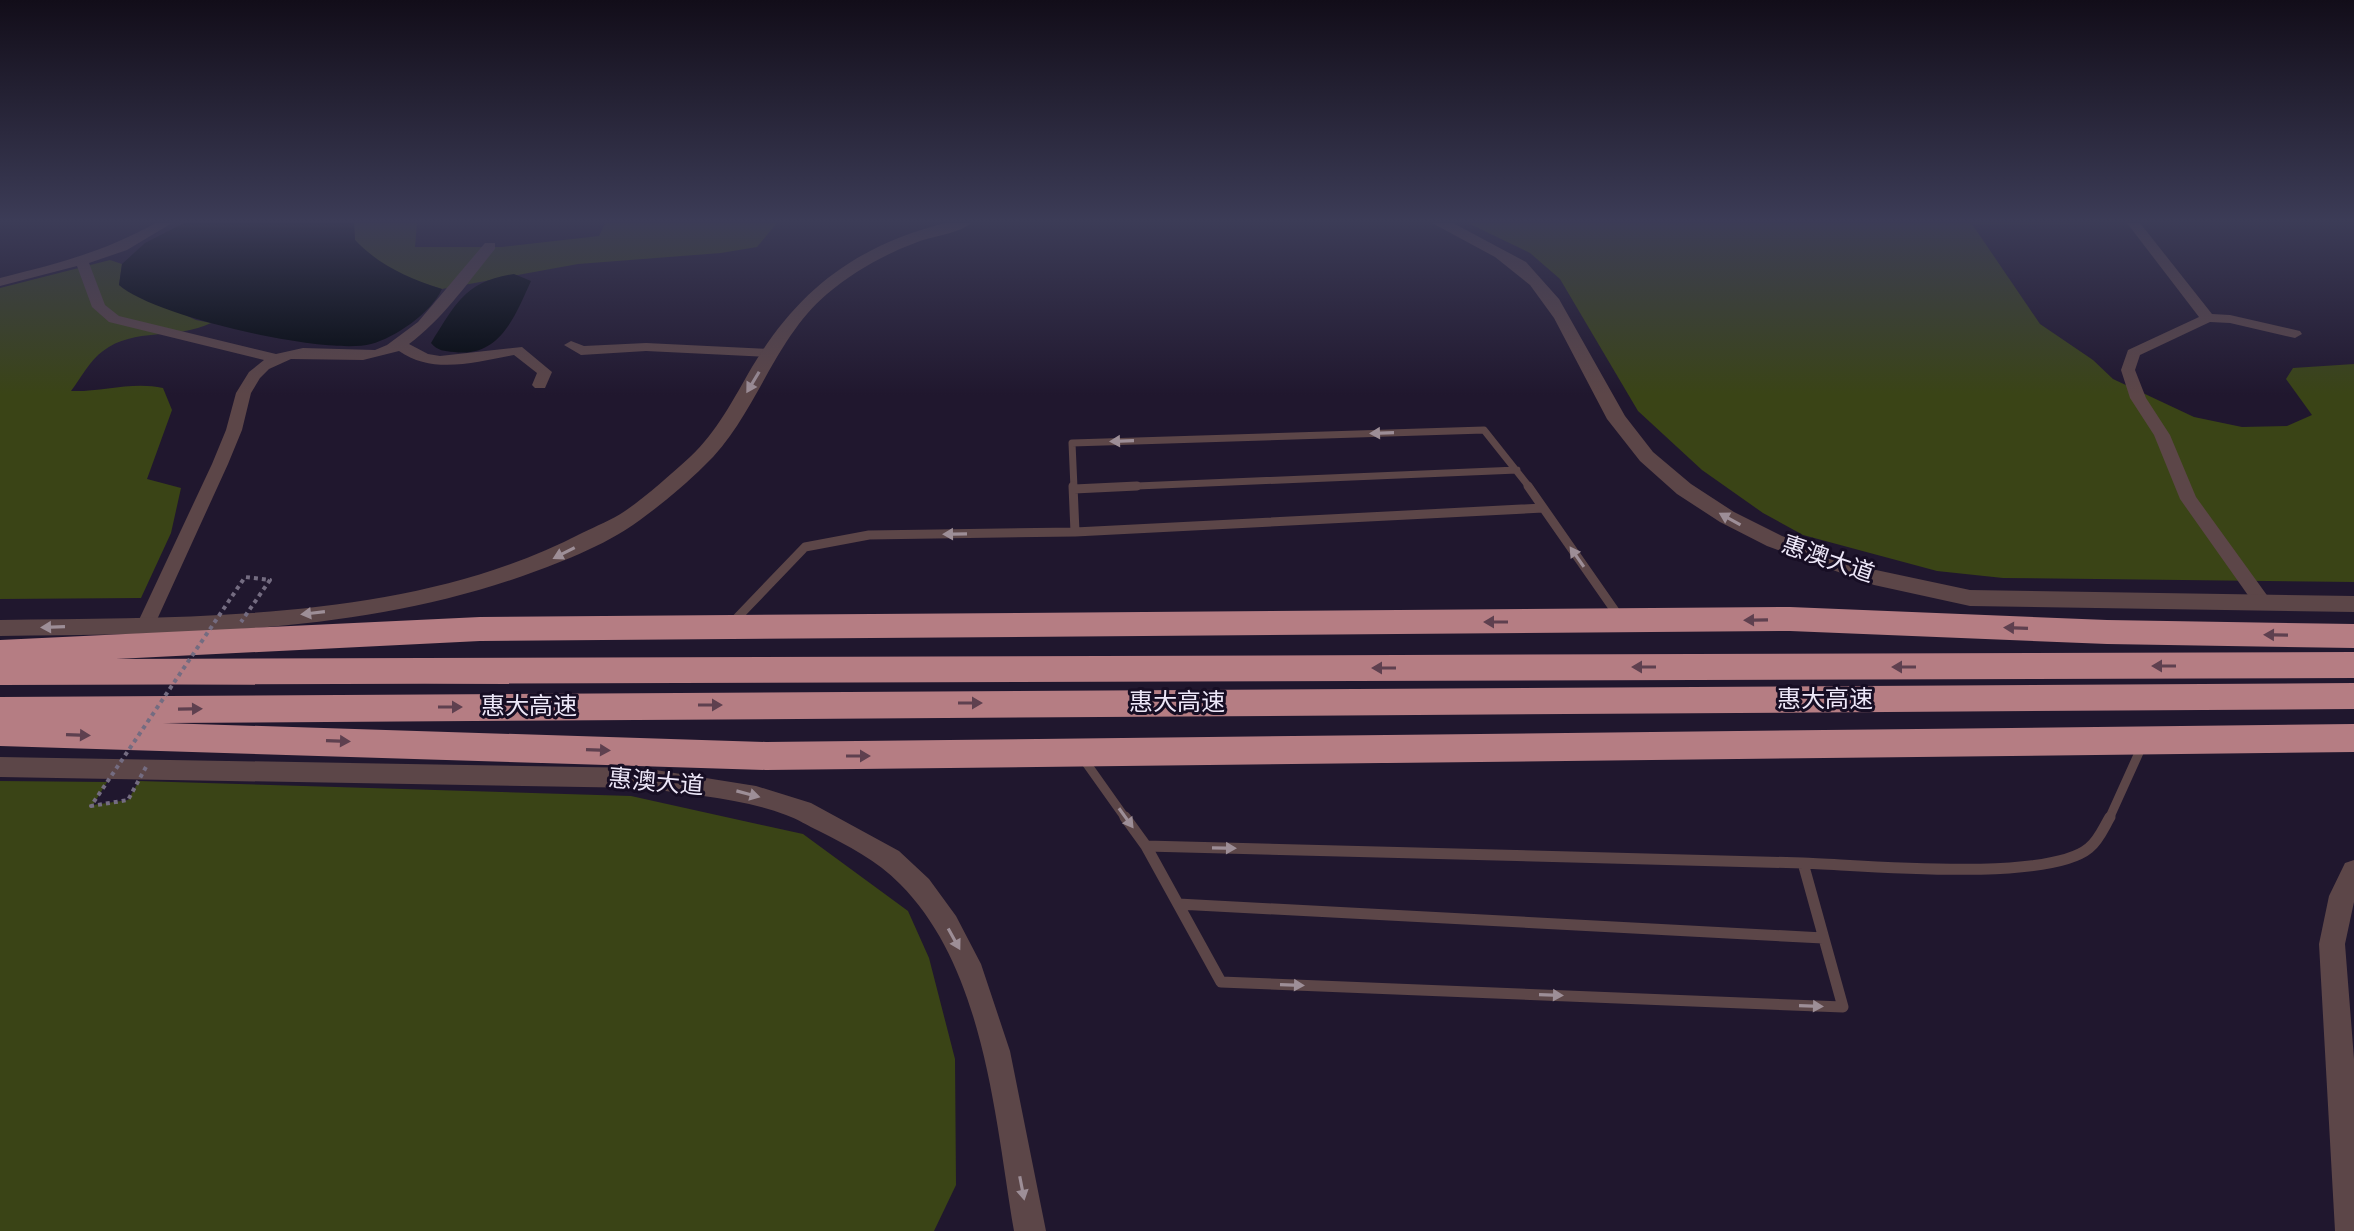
<svg xmlns="http://www.w3.org/2000/svg" width="2354" height="1231" viewBox="0 0 2354 1231" font-family="'Asap Condensed','Noto Sans SC',sans-serif">
  <style>
    .green { fill: #3a4416 }
    .water { fill: #00060a }
    .lines { fill: none; stroke-linecap: round; stroke-linejoin: round }
    .service-far2 { stroke: #5c4648; stroke-width: 7 }
    .service-far1 { stroke: #5c4648; stroke-width: 9 }
    .service { stroke: #5c4648; stroke-width: 11 }
    .minor { fill: #5c4648; fill-rule: evenodd }
    .tertiary { fill: #5c4648; fill-rule: evenodd }
    .motorway { fill: #b57d83; fill-rule: evenodd }
    .path-bridge { stroke: #746c81; stroke-width: 4; stroke-dasharray: 4 4; stroke-linecap: butt }
    .oneway { fill: #9d8e97 }
    .oneway2 { fill: #5e404f }
    .labels { text-anchor: middle; stroke-width: 6; stroke-linejoin: round; paint-order: stroke }
    .street-label { font-size: 24px; fill: #ede7f8; stroke: #170e24 }
  </style>
  <rect width="100%" height="100%" fill="#20172e"/>
  <!-- green -->
  <path class="green" d="M354 223H417L415 247H502L599 236 605 223H777L757 247 721 253 578 264 442 289 413 280 374 260 355 240Z
    M1468 223H2112L1972 224 2040 324 2093 360 2113 379 2194 417 2242 427 2287 426 2312 415 2286 379 2293 368 2354 364V582L2003 578 1937 571 1803 535 1763 513 1702 470 1638 411 1560 279 1530 253Z
    M110 260 122 264 119 285 196 320 211 323C177 340 134 327 103 351 90 360 81 378 71 391 102 392 133 381 163 388L172 410 147 479 181 488 171 533 141 598 0 599V288Z
    M0 781 107 782 93 805 128 800 139 781 631 796 803 834 908 911 929 958 955 1059 956 1185 934 1231H0Z"/>
  <!-- water -->
  <path class="water" d="M184 223H354L355 240C380 266 408 278 442 289 432 312 395 338 371 344 326 356 153 316 119 285L122 264 145 243Z
    M514 274 531 281C515 316 500 358 454 352 444 351 438 351 431 343 455 305 465 281 514 274Z"/>
  <g class="lines">
    <!-- service-far2 -->
    <path class="service-far2" d="M1074 488 1072 443 1484 430 1530 488
      M1090 488 1517 470"/>
    <!-- service-far1 -->
    <path class="service-far1" d="M1528 486 1620 618
      M1074 489 1137 486
      M1075 532 1543 508
      M733 622 805 547 869 535 1075 532 1073 486
      M1082 757 1126 819
      M2109 819 2142 746"/>
    <!-- service -->
    <path class="service" d="M1125 817 1146 846 1221 982 1843 1007 1803 863C1862 865 2047 883 2089 848 2099 840 2104 827 2110 817
      M1146 846 1803 863
      M1178 904 1823 938"/>
    <!-- minor -->
    <path class="minor" d="M156 223H172L127 250 89 263 105 305 119 316 276 354 303 348 375 350 387 345 418 322 485 243H495V249C468 282 443 319 409 344L428 354 440 356 522 347 552 372 545 388H535L532 385 537 373 514 355C476 362 433 375 399 351L363 360 291 359 269 369 260 378 251 393 242 430 228 464 155 624 152 629H140L137 624 212 464 226 430 236 393 249 372 264 360 109 322 92 307 77 266 0 286V278C59 263 101 253 156 223Z
      M2127 223H2140L2212 314 2230 315 2300 331 2302 334 2295 338 2230 323 2210 322 2140 355 2135 370 2146 398 2170 435 2196 497 2269 598 2272 603 2269 608H2257L2180 499 2154 435 2130 398 2121 370 2128 350 2199 317Z
      M571 341 584 346 646 343 771 349 778 353 771 357 646 351 581 355 564 345Z"/>
    <!-- tertiary -->
    <path class="tertiary" d="M945 223H971C959 234 931 236 915 243 883 255 853 272 827 294 772 341 756 417 704 466 685 485 662 504 640 520 603 547 557 564 514 579 349 635 172 634 0 636V620C190 617 409 623 582 533 596 526 612 520 625 511 648 495 670 475 690 457 717 432 734 398 752 367 799 289 856 246 945 223Z
      M1432 223H1453L1526 262 1559 299 1625 416 1653 452 1691 484 1734 512 1782 536 1876 570 1970 590 2354 596V612L1970 606 1874 585 1767 546 1720 522 1677 494 1640 461 1607 419 1554 318 1530 285 1495 257Z
      M0 757 643 768 756 786 811 803 899 851 929 879 956 916 981 964 1010 1051 1046 1231H1014C995 1119 985 969 900 884 877 860 848 846 819 831 808 826 798 819 786 815 741 798 690 795 643 788L0 777Z
      M2354 860V902L2345 944 2354 1059V1231H2335L2319 944 2329 896 2345 863Z"/>
    <!-- motorway -->
    <path class="motorway" d="M1790 607 2107 620 2354 624V648L2107 644 1790 631 480 641 116 659 2354 652V678L0 685V640L480 617Z
      M2354 683V709L163 723 766 742 2354 724V752L766 770 0 746V697Z"/>
    <!-- path-bridge -->
    <path class="path-bridge" d="M146 767 128 800 91 806 245 577 270 580 241 622"/>
  </g>
  <!-- one-way arrows -->
  <defs><path id="oneway-solid" d="M-6-.8H1V-3.2L6.5 0L1 3.2V.8H-6Z" transform="scale(2)"/></defs>
  <g class="oneway">
    <use href="#oneway-solid" transform="translate(753 382) rotate(121)"/>
    <use href="#oneway-solid" transform="translate(1382 433) rotate(178)"/>
    <use href="#oneway-solid" transform="translate(1122 441) rotate(178)"/>
    <use href="#oneway-solid" transform="translate(1730 519) rotate(-151)"/>
    <use href="#oneway-solid" transform="translate(955 534) rotate(179)"/>
    <use href="#oneway-solid" transform="translate(564 553) rotate(153)"/>
    <use href="#oneway-solid" transform="translate(1577 557) rotate(-125)"/>
    <use href="#oneway-solid" transform="translate(313 613) rotate(173)"/>
    <use href="#oneway-solid" transform="translate(53 627) rotate(178)"/>
    <use href="#oneway-solid" transform="translate(748 794) rotate(15)"/>
    <use href="#oneway-solid" transform="translate(1126 818) rotate(54)"/>
    <use href="#oneway-solid" transform="translate(1224 848) rotate(1)"/>
    <use href="#oneway-solid" transform="translate(954 939) rotate(61)"/>
    <use href="#oneway-solid" transform="translate(1292 985) rotate(2)"/>
    <use href="#oneway-solid" transform="translate(1551 995) rotate(2)"/>
    <use href="#oneway-solid" transform="translate(1811 1006) rotate(2)"/>
    <use href="#oneway-solid" transform="translate(1022 1188) rotate(79)"/>
  </g>
  <g class="oneway2">
    <use href="#oneway-solid" transform="translate(1756 620) rotate(179)"/>
    <use href="#oneway-solid" transform="translate(1496 622) rotate(180)"/>
    <use href="#oneway-solid" transform="translate(2016 628) rotate(-178)"/>
    <use href="#oneway-solid" transform="translate(2276 635) rotate(-179)"/>
    <use href="#oneway-solid" transform="translate(2164 666) rotate(180)"/>
    <use href="#oneway-solid" transform="translate(1644 667) rotate(180)"/>
    <use href="#oneway-solid" transform="translate(1904 667) rotate(180)"/>
    <use href="#oneway-solid" transform="translate(1384 668) rotate(180)"/>
    <use href="#oneway-solid" transform="translate(970 703)"/>
    <use href="#oneway-solid" transform="translate(710 705)"/>
    <use href="#oneway-solid" transform="translate(450 707)"/>
    <use href="#oneway-solid" transform="translate(190 709) rotate(-1)"/>
    <use href="#oneway-solid" transform="translate(78 735) rotate(2)"/>
    <use href="#oneway-solid" transform="translate(338 741) rotate(2)"/>
    <use href="#oneway-solid" transform="translate(598 750) rotate(2)"/>
    <use href="#oneway-solid" transform="translate(858 756)"/>
  </g>
  <!-- sky -->
  <linearGradient id="sky" x2="0" y2="1"><stop stop-color="#120d19"/><stop offset="0.56" stop-color="#3c3c57"/><stop offset="1" stop-color="#3c3c57" stop-opacity="0"/></linearGradient>
  <rect width="2354" height="395" fill="url(#sky)"/>
  <g class="labels">
    <!-- street labels -->
    <g class="street-label">
      <text transform="translate(1828 559) rotate(19)" y="8">惠澳大道</text>
      <text x="1825" y="707">惠大高速</text>
      <text x="1177" y="710">惠大高速</text>
      <text x="529" y="714">惠大高速</text>
      <text transform="translate(656 782) rotate(5)" y="8">惠澳大道</text>
    </g>
  </g>
</svg>
